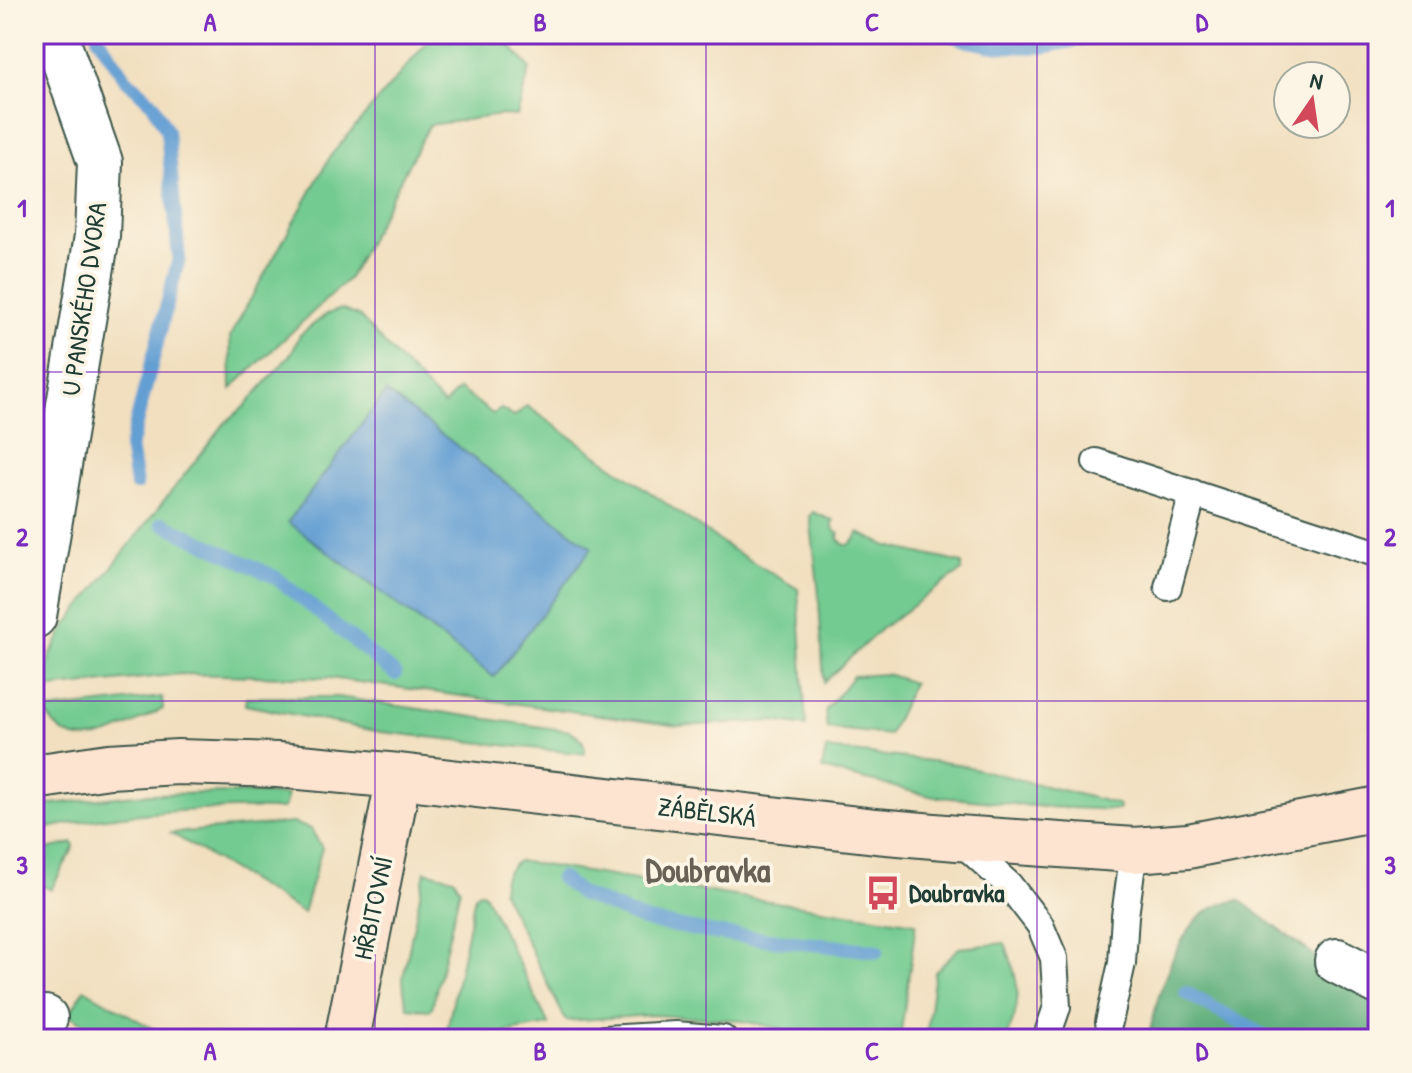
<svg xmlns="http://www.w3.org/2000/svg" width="1412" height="1073" viewBox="0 0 1412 1073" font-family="'Patrick Hand',sans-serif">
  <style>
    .green { fill: #73cb91; stroke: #498462; stroke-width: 2 }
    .forest { fill: #5eaf7b; stroke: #3e7658; stroke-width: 2 }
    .water { fill: #639fd3; stroke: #416e84; stroke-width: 2 }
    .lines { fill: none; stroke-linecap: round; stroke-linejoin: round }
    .stream { stroke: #639fd3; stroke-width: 14 }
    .lane-casing { stroke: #3e5549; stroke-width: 30 }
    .street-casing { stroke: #3e5549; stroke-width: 48 }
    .secondary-casing { stroke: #3e5549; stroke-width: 48 }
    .lane { stroke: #fff; stroke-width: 26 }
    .street { stroke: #fff; stroke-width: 44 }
    .secondary { stroke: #fde4d1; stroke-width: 44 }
    .grid { fill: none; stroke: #7b2cbf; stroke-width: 2; stroke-opacity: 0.55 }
    .labels { text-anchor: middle; stroke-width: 7; stroke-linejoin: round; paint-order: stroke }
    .street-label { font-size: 26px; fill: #1f3d34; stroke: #fcf5e5 }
    .poi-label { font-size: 26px; font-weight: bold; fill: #1f3d34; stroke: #fcf5e5; text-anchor: start }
    .district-label { font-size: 34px; font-weight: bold; fill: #676255; stroke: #fcf5e5 }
    .neatline { fill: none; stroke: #7b2cbf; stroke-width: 3 }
    .grid-label { font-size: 26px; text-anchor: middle; font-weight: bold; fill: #7b2cbf }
  </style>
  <rect width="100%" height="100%" fill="#fcf5e5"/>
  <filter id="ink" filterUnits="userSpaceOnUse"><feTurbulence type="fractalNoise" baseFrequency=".0125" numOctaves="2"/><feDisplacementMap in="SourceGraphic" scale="16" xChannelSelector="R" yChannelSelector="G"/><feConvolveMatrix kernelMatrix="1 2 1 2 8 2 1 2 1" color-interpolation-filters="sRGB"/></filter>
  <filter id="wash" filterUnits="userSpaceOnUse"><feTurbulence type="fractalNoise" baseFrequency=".006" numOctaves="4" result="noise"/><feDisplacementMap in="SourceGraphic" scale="32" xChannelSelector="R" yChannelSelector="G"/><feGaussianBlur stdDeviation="1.8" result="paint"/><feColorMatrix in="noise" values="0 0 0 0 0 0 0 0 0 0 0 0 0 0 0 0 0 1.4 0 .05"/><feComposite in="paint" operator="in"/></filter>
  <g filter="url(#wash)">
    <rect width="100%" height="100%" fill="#f1dfbf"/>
    <!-- green -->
    <path class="green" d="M434 34H500L530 68 517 116 501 115 429 125 349 278 231 389 230 336 331 155Z
      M341 309 359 316 391 351 444 405 459 389 493 414 501 409 514 417 527 406 728 547 798 589 806 726 772 721 679 726 329 678 181 674 40 689 51 654 66 626 225 423 245 406 291 354 300 335 327 314Z
      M813 512 834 521 832 524 835 532 839 533 838 537C845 552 854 543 859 533L888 546 962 563V571L941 585 882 628 824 682 818 585 810 516Z
      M887 674 913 683 889 735 827 728 825 711 853 676Z
      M162 697 163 709C125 726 71 765 45 710Z
      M246 697H338L570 731C581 737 585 741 585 754L381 732 245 705Z
      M826 749 957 764 1117 804 1119 806V810L1045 807 930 796 822 769Z
      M242 793 287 795 285 806 282 809C199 808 116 812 34 831V806L145 794Z
      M293 823 311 829 322 848 303 913 171 833Z
      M73 843 74 847 51 890 40 884 35 891H34V852Z
      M518 861 728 895 916 923 900 1039H833L737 1020 653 1015 566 1021 502 891C503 877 506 870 518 861Z
      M425 871 454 878 460 889 432 1008 429 1010 408 1008 404 992 403 978Z
      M479 892 484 893 549 1025C516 1030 481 1039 449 1039L447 1030 475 895Z
      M1005 943C1018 981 1025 1002 1005 1039H926L935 972 959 948Z
      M84 989 162 1034 159 1039H111L69 1015Z"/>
    <!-- forest -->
    <path class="forest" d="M1239 900 1378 1002V1039H1148C1156 1001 1176 924 1215 907 1222 903 1231 902 1239 900Z"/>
    <!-- water -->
    <path class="water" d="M386 392 592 548 494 677 288 522Z"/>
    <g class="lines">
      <!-- stream -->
      <path class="stream" d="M952 34 968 41 993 46 1044 47 1088 38 1121 34
        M98 37 125 78 153 104 167 131 179 258 130 447 136 484
        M162 523 275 577 395 674
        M561 878 581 894 647 921 720 934 877 951
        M1186 993 1270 1039"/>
    </g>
  </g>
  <g filter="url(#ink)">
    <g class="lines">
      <!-- lane casing -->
      <g class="lane-casing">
        <path id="lane" d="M1096 462 1378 554
          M1168 587 1193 493
          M957 838 1009 885 1040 925 1054 958 1057 1007 1046 1039
          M1109 1022 1122 963 1125 916 1134 850
          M605 1039 676 1035 723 1039"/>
      </g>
      <!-- street casing -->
      <g class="street-casing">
        <path id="street" d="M34 616 97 236 100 162 55 34
          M1337 961 1378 982
          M34 1036 45 1018"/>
      </g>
      <!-- secondary casing -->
      <g class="secondary-casing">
        <path id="secondary" d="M34 777 109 766 178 762 278 765 399 776 876 831 957 838 1134 850 1188 846 1378 809
          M347 1039 399 776"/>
      </g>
      <!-- lane -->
      <use href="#lane" class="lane"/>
      <!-- street -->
      <use href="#street" class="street"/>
      <!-- secondary -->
      <use href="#secondary" class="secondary"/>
    </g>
  </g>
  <!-- grid -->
  <path class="grid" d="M375 34V1039M706 34V1039M1037 34V1039M34 372H1378M34 701H1378"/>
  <!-- icons -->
  <defs>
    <g id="bus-bare" transform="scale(2.76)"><path d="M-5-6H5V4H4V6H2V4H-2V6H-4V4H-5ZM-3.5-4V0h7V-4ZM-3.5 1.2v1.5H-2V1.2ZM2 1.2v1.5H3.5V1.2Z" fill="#d1495b" stroke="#fcf5e5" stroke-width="2.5" paint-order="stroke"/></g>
  </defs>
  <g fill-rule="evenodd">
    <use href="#bus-bare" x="883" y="893"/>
  </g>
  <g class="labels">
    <!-- street labels -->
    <g class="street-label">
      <text transform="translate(84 299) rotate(-82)" y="9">U PANSKÉHO DVORA</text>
      <text transform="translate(707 812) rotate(7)" y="9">ZÁBĚLSKÁ</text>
      <text transform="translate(373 908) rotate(-78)" y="9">HŘBITOVNÍ</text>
    </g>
    <!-- poi labels -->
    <g class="poi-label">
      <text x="909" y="902">Doubravka</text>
    </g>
    <!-- district labels -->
    <g class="district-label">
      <text x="708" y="882">Doubravka</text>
    </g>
  </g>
  <!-- margin -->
  <rect width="1412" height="1073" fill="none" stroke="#fcf5e5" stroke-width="88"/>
  <!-- north arrow -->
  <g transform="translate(1312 100) rotate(13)"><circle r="38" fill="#fcf5e5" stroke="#a4ab9e" stroke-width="2"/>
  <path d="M0-6L14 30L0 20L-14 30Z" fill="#d1495b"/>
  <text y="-12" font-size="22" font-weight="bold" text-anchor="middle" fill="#1f3d34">N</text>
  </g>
  <rect x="44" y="44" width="1324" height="985" class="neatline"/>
  <g class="grid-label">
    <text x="210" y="31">A</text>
    <text x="540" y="31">B</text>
    <text x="872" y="31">C</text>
    <text x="1202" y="31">D</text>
    <text x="22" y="217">1</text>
    <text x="1390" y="217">1</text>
    <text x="22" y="546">2</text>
    <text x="1390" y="546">2</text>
    <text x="22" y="874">3</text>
    <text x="1390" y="874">3</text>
    <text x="210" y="1060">A</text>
    <text x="540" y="1060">B</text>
    <text x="872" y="1060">C</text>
    <text x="1202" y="1060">D</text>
  </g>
</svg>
